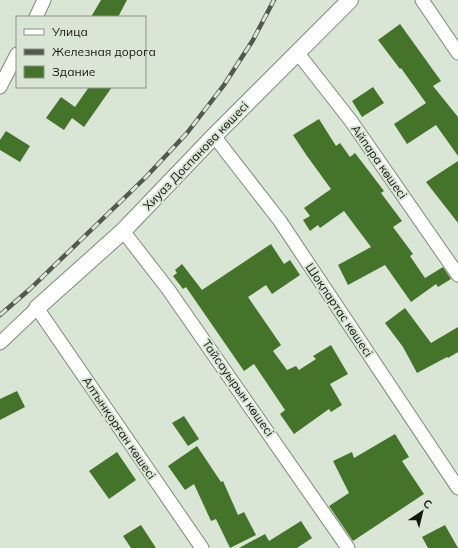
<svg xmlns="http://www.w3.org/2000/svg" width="458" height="548" viewBox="0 0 458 548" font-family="Mulish,sans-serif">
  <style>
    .building { fill: #447429 }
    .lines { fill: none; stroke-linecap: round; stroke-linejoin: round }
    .minor-casing { stroke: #7e897a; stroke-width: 15 }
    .tertiary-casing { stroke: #7e897a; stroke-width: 18 }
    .minor { stroke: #fff; stroke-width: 13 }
    .tertiary { stroke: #fff; stroke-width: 16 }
    .rail-casing { stroke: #52584f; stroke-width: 4.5 }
    .rail { stroke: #d9e5d5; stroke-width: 3; stroke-dasharray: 9; stroke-linecap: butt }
    .labels { text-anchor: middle; stroke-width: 4; stroke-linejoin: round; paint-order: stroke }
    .street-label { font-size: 12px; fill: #131711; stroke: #d9e5d5 }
  </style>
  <rect width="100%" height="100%" fill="#d9e5d5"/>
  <!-- building -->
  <path class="building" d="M101 0H127L118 17H91Z
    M400 24 441 81 433 86 458 117V156L436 125 407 144 394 124 426 103 401 68 400 69 378 40Z
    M89 87H112L84 127 72 118 64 130 46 118 61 97 75 107Z
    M373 87 384 103 362 117 352 101Z
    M319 119 336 146 340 143 350 157 355 153 384 191 381 193 402 221 393 227 413 254 410 256 425 278 443 267 451 279 438 287 436 284 411 302 385 265 348 285 338 265 371 247 344 211 320 228 318 225 310 231 303 220 310 216 304 208 331 189 307 156 293 135Z
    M6 131 30 146 20 162 0 150V140Z
    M458 161V223L426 182Z
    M271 244 284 264 290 260 300 275 272 294 266 285 248 297 281 345 273 351 287 370 296 366 299 370 316 359 313 356 331 345 348 374 330 384 342 405 331 412 329 409 294 434 280 414 285 410 254 364 244 371 186 287 183 289 173 276 177 273 175 270 182 264 202 290Z
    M405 308 431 343 458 327V352L448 358 447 357 417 373 403 347 385 323Z
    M17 391 25 407 0 420V399Z
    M184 416 199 439 188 446 172 423Z
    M395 434 409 457 402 461 424 494 353 541 329 506 349 493 333 461 352 452 354 458Z
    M197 446 221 482 223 481 238 515 244 512 256 535 230 548 216 519 211 521 194 484 185 490 168 466Z
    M117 452 136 480 109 499 89 471Z
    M301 521 312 538 297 548H239L265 534 269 541Z
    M141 525 156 548H131L123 536Z
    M445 525 458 548H428L422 537Z"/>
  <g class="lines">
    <!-- minor casing -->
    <g class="minor-casing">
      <path id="minor" d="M422 0 458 53
        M36 17 44 0
        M297 52 351 121 458 275
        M0 87 17 54
        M214 136 280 221 458 488
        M123 231 168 289 348 548
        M0 343 37 308 202 548"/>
    </g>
    <!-- tertiary casing -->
    <g class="tertiary-casing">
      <path id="tertiary" d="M37 308 123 231 214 136 350 0"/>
    </g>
    <!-- minor -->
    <use href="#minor" class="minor"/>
    <!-- tertiary -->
    <use href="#tertiary" class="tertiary"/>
    <!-- rail casing -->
    <g class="rail-casing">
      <path id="rail" d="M0 315 30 289 146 177 187 133 224 85 253 40 274 0"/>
    </g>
    <!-- rail -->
    <use href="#rail" class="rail"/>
  </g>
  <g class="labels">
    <!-- street labels -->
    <g class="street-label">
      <text transform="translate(196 156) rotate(-46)" y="4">Хиуаз Доспанова көшесі</text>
      <text transform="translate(379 162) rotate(55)" y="4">Айпара көшесі</text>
      <text transform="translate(339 310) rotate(56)" y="4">Шоқпартас көшесі</text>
      <text transform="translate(238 388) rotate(55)" y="4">Тайсауырын көшесі</text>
      <text transform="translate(119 428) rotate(56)" y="4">Алтынқорған көшесі</text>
    </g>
  </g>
  <!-- legend -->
  <rect x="16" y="16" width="130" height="72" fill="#d9e5d5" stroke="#8a9387"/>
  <rect x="24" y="29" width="20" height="6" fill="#ffffff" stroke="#8a9387"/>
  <text x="52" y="36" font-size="12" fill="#131711">Улица</text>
  <rect x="24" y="49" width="20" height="6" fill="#52584f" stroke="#8a9387"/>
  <text x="52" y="56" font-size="12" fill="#131711">Железная дорога</text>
  <rect x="24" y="66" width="20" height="12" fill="#447429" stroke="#8a9387"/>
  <text x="52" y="76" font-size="12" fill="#131711">Здание</text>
  <!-- north arrow -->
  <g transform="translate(422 512) rotate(35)" stroke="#d9e5d5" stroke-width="3" paint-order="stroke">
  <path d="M0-3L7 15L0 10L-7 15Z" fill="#131711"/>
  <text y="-6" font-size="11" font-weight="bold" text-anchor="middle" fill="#131711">С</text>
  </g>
</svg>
